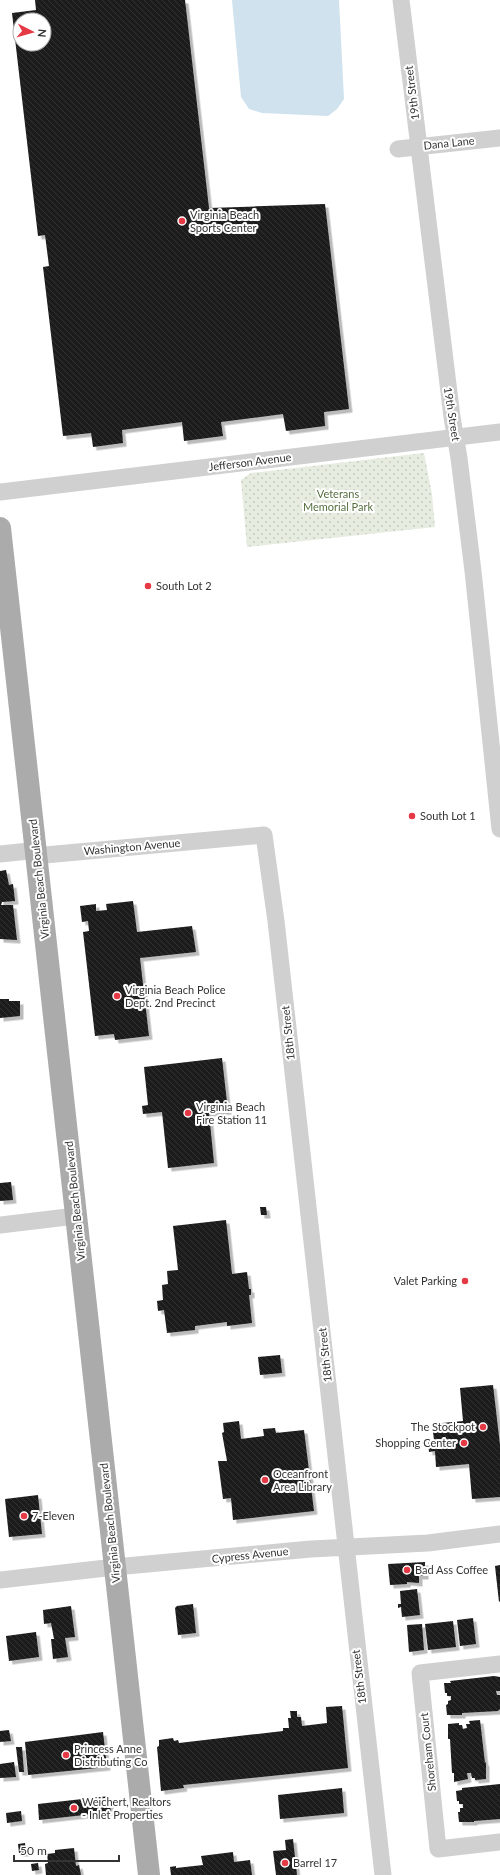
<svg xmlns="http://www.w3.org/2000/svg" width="500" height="1875" viewBox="0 0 500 1875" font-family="Lato,sans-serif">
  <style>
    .park { fill: url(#park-dots) }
    .water { fill: #cfe2ee }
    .building { fill: url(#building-back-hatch); fill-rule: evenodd; filter: url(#shadow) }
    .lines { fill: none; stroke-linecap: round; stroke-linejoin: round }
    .minor { stroke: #d0d0d0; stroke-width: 17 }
    .major { stroke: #ababab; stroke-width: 22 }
    .poi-dot { fill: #e63946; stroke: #fff; stroke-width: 1.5 }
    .labels { text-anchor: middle; stroke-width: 4; stroke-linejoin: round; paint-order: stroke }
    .street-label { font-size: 11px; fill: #333; stroke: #fff }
    .poi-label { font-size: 11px; fill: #333; stroke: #fff; text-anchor: start }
    .park-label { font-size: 11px; fill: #56703f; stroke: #fff }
  </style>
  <defs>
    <pattern id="park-dots" width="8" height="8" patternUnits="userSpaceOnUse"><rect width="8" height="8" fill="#e6ecdf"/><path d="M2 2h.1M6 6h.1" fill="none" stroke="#c6cbc0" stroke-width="1.8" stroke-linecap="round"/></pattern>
    <pattern id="building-back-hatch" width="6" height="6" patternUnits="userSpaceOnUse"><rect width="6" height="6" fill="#1a1a1a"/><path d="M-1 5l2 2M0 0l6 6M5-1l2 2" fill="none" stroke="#333"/></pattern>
    <filter id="shadow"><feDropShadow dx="3.5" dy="3.5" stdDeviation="0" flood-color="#0004"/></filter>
  </defs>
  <rect width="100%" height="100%" fill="#fff"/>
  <!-- park -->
  <path class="park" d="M424 453 432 494 435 527 247 547 241 480 251 473Z"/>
  <!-- water -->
  <path class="water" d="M232 0H339L344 99 337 109 328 116 262 113 249 109 241 97Z"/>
  <!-- building -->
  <path class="building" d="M35 0H185L209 208 325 204 349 409 324 412 325 426 286 431 283 414 221 422 223 436 184 441 182 422 122 430 123 443 93 447 91 433 63 436 43 267 49 266 45 235 38 236 12 13 36 10ZM20 20H44V44H20Z
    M6 870 9 885 13 884 15 901 2 902 1 905H13L17 940 0 939V871Z
    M133 901 137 932 192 926 196 952 140 958 149 1036 115 1040 114 1034 95 1036 83 932 89 931 88 921 82 922 80 906 96 904V911L107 910 106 904Z
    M0 999H9V1001H20V1016L0 1018Z
    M222 1058 228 1111 209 1113 214 1163 168 1168 162 1112 143 1114 142 1106 148 1105 144 1067Z
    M11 1182 13 1200 0 1201V1183Z
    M260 1207H266L267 1215H261Z
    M226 1220 232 1274 247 1272 249 1289H251V1295H249L252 1323 227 1326V1322L195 1326V1330L167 1333 164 1310 158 1311 157 1301 163 1300 162 1285 168 1284 167 1271 178 1270 173 1226Z
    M280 1355 282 1373 260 1375 258 1357Z
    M493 1385 500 1445V1497L472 1499 469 1464 436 1467 435 1451 429 1452 428 1440H434L432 1424 463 1421 460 1388Z
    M239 1421 241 1439 264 1436 263 1429 275 1428 276 1433 304 1430 314 1511 233 1520 231 1498 223 1499 218 1461H227L222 1433 224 1432 223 1423Z
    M38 1495 42 1534 9 1537 5 1499Z
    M425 1562V1576H419V1583L407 1582V1584L390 1585 388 1564Z
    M500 1565V1601L499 1602 495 1566Z
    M417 1589 420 1615 402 1617 401 1607 398 1608V1604H401L400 1591Z
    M193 1604 196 1633 178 1635 175 1608 177 1606Z
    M71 1606 75 1637 65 1638 68 1657 53 1659 51 1639H54L51 1623 44 1624 43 1610Z
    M473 1618 476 1644 460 1646 457 1620Z
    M453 1621 456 1647 428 1650 425 1624Z
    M422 1624 424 1650 409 1652 407 1625Z
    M36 1632 39 1657 9 1661 6 1636Z
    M494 1676 500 1677V1691H496L497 1695H500V1709L498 1711 462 1713V1715H447L446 1705 448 1704V1701L451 1700V1696H447V1693H445L444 1683H451L450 1681Z
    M342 1706 348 1768 183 1785 184 1788 161 1791 157 1747 159 1746V1740L173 1738 174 1741 178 1740 179 1743 283 1731V1728H289L288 1718H291L290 1711H297V1717H301L302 1726 327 1723 326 1707Z
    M480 1720 485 1763 486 1762V1779L475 1780V1778H472L471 1773H467L468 1779 454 1782V1773H452L450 1739H448V1724L459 1723V1725H462L463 1729 467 1728 466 1724H470L469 1721Z
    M9 1730 11 1741 0 1742V1731Z
    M103 1732 107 1767 28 1775 25 1742Z
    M16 1747H22L24 1772H19Z
    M14 1762 16 1777 0 1778V1764Z
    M500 1784V1819L474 1821V1822H459L458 1812H460V1808H463V1804H459V1801H457L456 1791 462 1790V1788Z
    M342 1788 344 1813 280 1819 278 1795Z
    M109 1796 111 1812 39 1820 38 1804Z
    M21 1811 22 1821 7 1823 6 1813Z
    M293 1839 297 1875H276L273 1851 286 1850 285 1840Z
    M25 1843 26 1853H19L18 1844Z
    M74 1848 76 1866 79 1865 81 1875H46L45 1864 48 1863 47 1854 55 1853V1850Z
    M233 1852 234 1862 250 1860 252 1875H171L170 1867 176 1866V1868L203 1865 201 1856Z
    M38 1863 39 1870 32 1871 31 1864Z"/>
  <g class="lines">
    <!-- minor -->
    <path class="minor" d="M401 0 452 417 459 458 473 571 500 829
      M398 149 500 138
      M0 492 500 432
      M0 854 29 851 45 855 264 835 276 921 383 1875
      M0 1225 76 1216
      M0 1580 115 1567 311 1549 428 1543 500 1534
      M500 1664 420 1673 438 1849 500 1842"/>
    <!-- major -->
    <path class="major" d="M0 528 149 1875"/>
  </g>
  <!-- markers -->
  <g class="poi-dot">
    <circle cx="182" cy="221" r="4"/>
    <circle cx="148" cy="586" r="4"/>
    <circle cx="412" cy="816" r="4"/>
    <circle cx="117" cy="996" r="4"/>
    <circle cx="188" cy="1113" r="4"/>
    <circle cx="465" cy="1281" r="4"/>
    <circle cx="483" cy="1427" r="4"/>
    <circle cx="464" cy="1443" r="4"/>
    <circle cx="265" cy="1480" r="4"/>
    <circle cx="24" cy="1516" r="4"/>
    <circle cx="407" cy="1570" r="4"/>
    <circle cx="66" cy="1755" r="4"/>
    <circle cx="74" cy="1808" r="4"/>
    <circle cx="285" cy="1863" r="4"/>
  </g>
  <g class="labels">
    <!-- street labels -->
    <g class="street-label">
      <text transform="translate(412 93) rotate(-97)" y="4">19th Street</text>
      <text transform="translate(449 143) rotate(-6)" y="4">Dana Lane</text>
      <text transform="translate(452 414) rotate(81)" y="4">19th Street</text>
      <text transform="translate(250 462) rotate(-7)" y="4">Jefferson Avenue</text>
      <text transform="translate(132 847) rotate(-5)" y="4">Washington Avenue</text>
      <text transform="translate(39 879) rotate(-96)" y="4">Virginia Beach Boulevard</text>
      <text transform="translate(288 1033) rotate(-96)" y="4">18th Street</text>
      <text transform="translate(75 1201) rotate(-96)" y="4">Virginia Beach Boulevard</text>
      <text transform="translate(325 1355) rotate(-96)" y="4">18th Street</text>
      <text transform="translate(110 1523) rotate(-96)" y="4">Virginia Beach Boulevard</text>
      <text transform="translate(250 1555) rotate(-6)" y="4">Cypress Avenue</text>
      <text transform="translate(359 1677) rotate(-97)" y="4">18th Street</text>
      <text transform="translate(428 1752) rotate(-96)" y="4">Shoreham Court</text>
    </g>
    <!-- poi labels -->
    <g class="poi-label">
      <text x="190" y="219">Virginia Beach<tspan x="190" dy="13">Sports Center</tspan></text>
      <text x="156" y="590">South Lot 2</text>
      <text x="420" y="820">South Lot 1</text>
      <text x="125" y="994">Virginia Beach Police<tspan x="125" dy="13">Dept. 2nd Precinct</tspan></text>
      <text x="196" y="1111">Virginia Beach<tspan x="196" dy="13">Fire Station 11</tspan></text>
      <text x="457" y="1285" text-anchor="end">Valet Parking</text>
      <text x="475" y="1431" text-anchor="end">The Stockpot</text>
      <text x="456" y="1447" text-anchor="end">Shopping Center</text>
      <text x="273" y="1478">Oceanfront<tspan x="273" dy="13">Area Library</tspan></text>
      <text x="32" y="1520">7-Eleven</text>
      <text x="415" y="1574">Bad Ass Coffee</text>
      <text x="74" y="1753">Princess Anne<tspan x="74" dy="13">Distributing Co</tspan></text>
      <text x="82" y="1806">Weichert, Realtors<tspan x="82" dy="13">- Inlet Properties</tspan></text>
      <text x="293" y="1867">Barrel 17</text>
    </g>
    <!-- park labels -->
    <g class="park-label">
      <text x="338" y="498">Veterans<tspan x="338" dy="13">Memorial Park</tspan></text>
    </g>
  </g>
  <!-- north arrow -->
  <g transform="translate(32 32) rotate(96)"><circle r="19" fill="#ffffff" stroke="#adadad"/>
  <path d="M0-3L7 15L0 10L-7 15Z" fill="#e63946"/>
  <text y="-6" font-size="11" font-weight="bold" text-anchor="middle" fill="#333333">N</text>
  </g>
  <!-- scale -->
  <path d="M14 1855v6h105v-6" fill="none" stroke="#333333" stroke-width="2"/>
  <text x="20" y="1855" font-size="12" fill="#333333" stroke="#ffffff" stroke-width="3" paint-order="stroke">50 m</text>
</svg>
